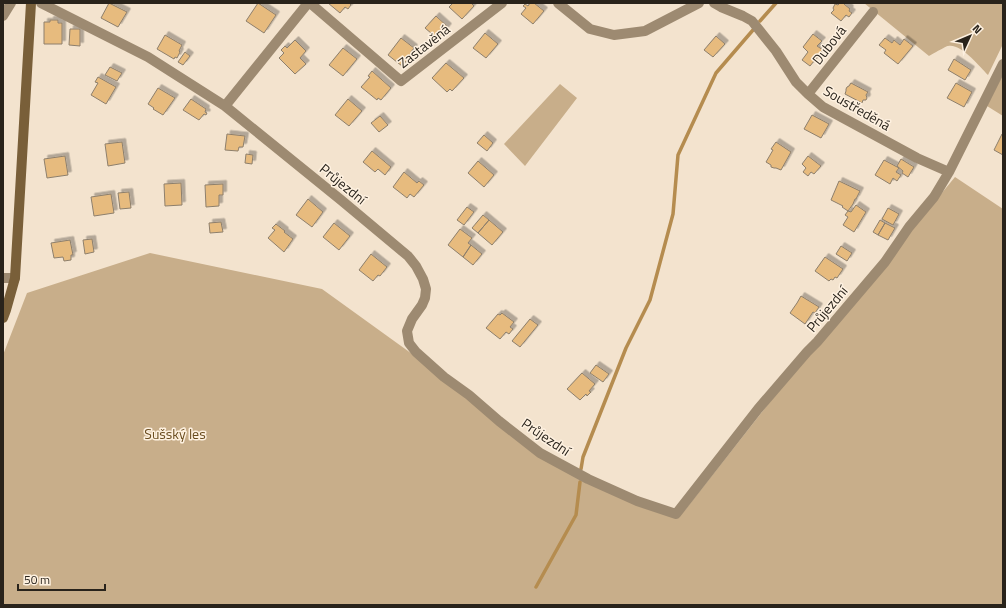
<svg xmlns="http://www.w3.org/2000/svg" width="1006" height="608" viewBox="0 0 1006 608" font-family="'Titillium Web',sans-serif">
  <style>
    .green { fill: #c8ae8a }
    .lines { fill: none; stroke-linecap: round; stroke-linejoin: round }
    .stream { stroke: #b58c4f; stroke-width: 3.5 }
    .building { fill: #e7bb7e; stroke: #8d7f6c; filter: url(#shadow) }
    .street { stroke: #9d8a71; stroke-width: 10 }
    .secondary { stroke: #795f39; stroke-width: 10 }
    .labels { text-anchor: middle; stroke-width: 3; stroke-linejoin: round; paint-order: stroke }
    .street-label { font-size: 14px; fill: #29231b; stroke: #fef1e0 }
    .park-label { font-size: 14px; fill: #6a4c1e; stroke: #fef1e0 }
  </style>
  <defs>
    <filter id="shadow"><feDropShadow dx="3.5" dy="-3.5" stdDeviation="0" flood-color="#0004"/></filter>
  </defs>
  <rect width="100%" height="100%" fill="#f3e3ce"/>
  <!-- green -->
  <path class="green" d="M864 3H1003V44L988 75C980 67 961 43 948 46 946 46 933 54 929 56Z
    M1003 70V116L987 106Z
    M560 84 577 98 525 166 504 144Z
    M955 177 1003 209V605H3V355L27 293 150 253 322 289 469 395 540 453 676 514 685 510 817 342 885 262Z"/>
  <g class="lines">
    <!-- stream -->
    <path class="stream" d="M760 21 776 3
      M581 469 583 457 626 348 650 300 673 214 678 155 716 73 753 30
      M536 587 576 515 580 482"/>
  </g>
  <!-- building -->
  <path class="building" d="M109 3 127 12 118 27 101 18Z
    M258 3 276 15 264 33 246 21Z
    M328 3H351L350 4 351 5 348 9 345 7 340 13Z
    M453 3H471L474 6 462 19 449 7Z
    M530 3H534L544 11 533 24 521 14 526 8 523 6 525 4 528 6Z
    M840 3H845L844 4 850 9 849 11 852 13 849 17 846 15 841 21 831 13 834 10 833 8 835 4 838 5Z
    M436 16 448 27 438 39 425 28Z
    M50 20H58V23H62V44H44V22H50Z
    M70 29H80V46L69 45Z
    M485 33 498 44 486 58 473 48Z
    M813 34 822 41 817 46 823 50 810 66 802 60 808 52 803 47Z
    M165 35 182 45 179 51 180 52 177 58 175 57 174 59 157 49Z
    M716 36 725 44 713 57 704 50Z
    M401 38 414 48 411 52 413 53 402 66 388 55Z
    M885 38 892 43 894 40 900 45 904 39 913 46 898 64 884 53 886 50 879 45Z
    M295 40 306 51 300 58 306 64 295 74 279 58 284 53 281 50 285 46 287 48Z
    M343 48 357 59 343 76 329 65Z
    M185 52 190 56 183 65 178 62Z
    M954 59 971 70 965 80 948 70Z
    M446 63 464 78 452 91 450 89 447 92 432 78Z
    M110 67 122 73 117 81 105 75Z
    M372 71 391 88 381 100 378 98 377 100 361 87 370 77 368 76Z
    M98 77 116 87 106 104 91 95 98 83 95 82Z
    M851 83 868 92 866 95 867 98 866 100H863L862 103 845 94 846 91V89L847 87 849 86Z
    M956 83 972 92 964 107 947 98Z
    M158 88 175 98 163 115 153 109 154 108 148 104Z
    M191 99 206 109 205 112 207 113 206 115 204 114 199 120 183 110Z
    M348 99 362 111 349 126 335 115Z
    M812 115 829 124 821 138 804 129Z
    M380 116 388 125 379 132 371 123Z
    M227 134 245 136 243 147H239L238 151 225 150Z
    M1002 134 1003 135V155L994 150Z
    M484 135 493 143 487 151 477 143Z
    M122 142 125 163 108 166 105 144Z
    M776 142 791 152 781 170 776 168H774L771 167V165L766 162 773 150 771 149Z
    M372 151 391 167 385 175 378 169 375 172 363 162Z
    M246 154 253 155 252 164 245 163Z
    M65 156 68 175 47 178 44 159Z
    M808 156 821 166 814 174 811 172 808 176 803 172 806 168 802 164Z
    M901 159 914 167 908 177 902 173 903 171 897 166Z
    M884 160 899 168 896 172 901 175 897 181 893 178 890 184 875 175Z
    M478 161 494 175 484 187 468 173Z
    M404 172 417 183 419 181 424 185 414 197 410 194 407 198 393 187Z
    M839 181 860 191 856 199H855L853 204 848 211 842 207 843 206 831 200Z
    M181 183 182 205 165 206 164 184Z
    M223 184V195H219V206L206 207 205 185Z
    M129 192 131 208 120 209 118 193Z
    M111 194 114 213 94 216 91 197Z
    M308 199 323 212 312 227 296 215Z
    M856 205 866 212 854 232 843 225 848 217 845 215 848 211 851 212Z
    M467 207 474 212 464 225 457 220Z
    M888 208 899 214 893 225 882 219Z
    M483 215 489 220 478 233 472 228Z
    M489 220 503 232 492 245 478 233Z
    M880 220 885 223 878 235 873 232Z
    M221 222 223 232 210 233 209 223Z
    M334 223 350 236 339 250 323 237Z
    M885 223 895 228 888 240 878 235Z
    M276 224 285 231 284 232 293 239 284 252 268 238 275 230 272 228Z
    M460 229 472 238 468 243 471 245 463 257 448 245Z
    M92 239 94 252 85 254 83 240Z
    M70 240 73 255H71V260L64 261 63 257 54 258 51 243Z
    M471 245 482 254 473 265 463 257Z
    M841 246 852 253 847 261 836 254Z
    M371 254 387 267 380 276 378 275 373 281 359 270Z
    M825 257 843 269 837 278 835 277 833 280 831 279 829 281 815 271Z
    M801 296 819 307 815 313 813 312 805 324 790 313 797 303Z
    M502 313 514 322 510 327 513 329 509 334 506 332 500 339 486 328 498 314 500 315Z
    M530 319 538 325 520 347 512 341Z
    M596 365 609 374 603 382 590 373Z
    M582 373 595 384 589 391 591 392 587 396 586 394 580 400 567 389Z"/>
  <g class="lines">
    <!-- street -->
    <path class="street" d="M41 3 148 57 225 106 341 200 408 256 416 266 423 279 426 289 425 298 422 305 412 319 407 331 409 343 416 352 444 377 469 395 499 421 540 453 588 479 637 501 676 514 758 409 807 352 817 342 885 262 909 227 934 197 949 172 1003 64
      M310 3 401 81 502 3
      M558 3 590 29 614 35 645 31 699 3
      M714 3 721 7 743 16 752 21 776 51 796 82 808 94 823 107 917 158 949 172
      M3 16 11 3
      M808 94 873 12
      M225 106 308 3
      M3 278H15"/>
    <!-- secondary -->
    <path class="secondary" d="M3 318 6 310 15 278 31 3"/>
  </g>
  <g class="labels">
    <!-- street labels -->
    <g class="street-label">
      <text transform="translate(829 45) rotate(-52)" y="5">Dubová</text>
      <text transform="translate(424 46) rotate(-38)" y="5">Zastavěná</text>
      <text transform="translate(857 108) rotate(30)" y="5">Soustředěná</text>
      <text transform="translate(343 184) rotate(39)" y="5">Průjezdní</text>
      <text transform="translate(827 309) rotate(-50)" y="5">Průjezdní</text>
      <text transform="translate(546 437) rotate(34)" y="5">Průjezdní</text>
    </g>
    <!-- park labels -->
    <g class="park-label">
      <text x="175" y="439">Sušský les</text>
    </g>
  </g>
  <!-- border -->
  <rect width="1006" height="608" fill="none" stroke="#29231b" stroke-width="8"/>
  <!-- north arrow -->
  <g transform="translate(970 36) rotate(46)" stroke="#fef1e0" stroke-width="3" paint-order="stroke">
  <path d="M0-3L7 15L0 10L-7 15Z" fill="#29231b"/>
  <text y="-6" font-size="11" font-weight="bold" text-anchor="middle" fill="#29231b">N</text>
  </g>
  <!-- scale -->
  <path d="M18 584v6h87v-6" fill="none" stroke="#29231b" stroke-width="2"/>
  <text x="24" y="584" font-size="12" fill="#29231b" stroke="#fef1e0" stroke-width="3" paint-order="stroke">50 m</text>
</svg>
